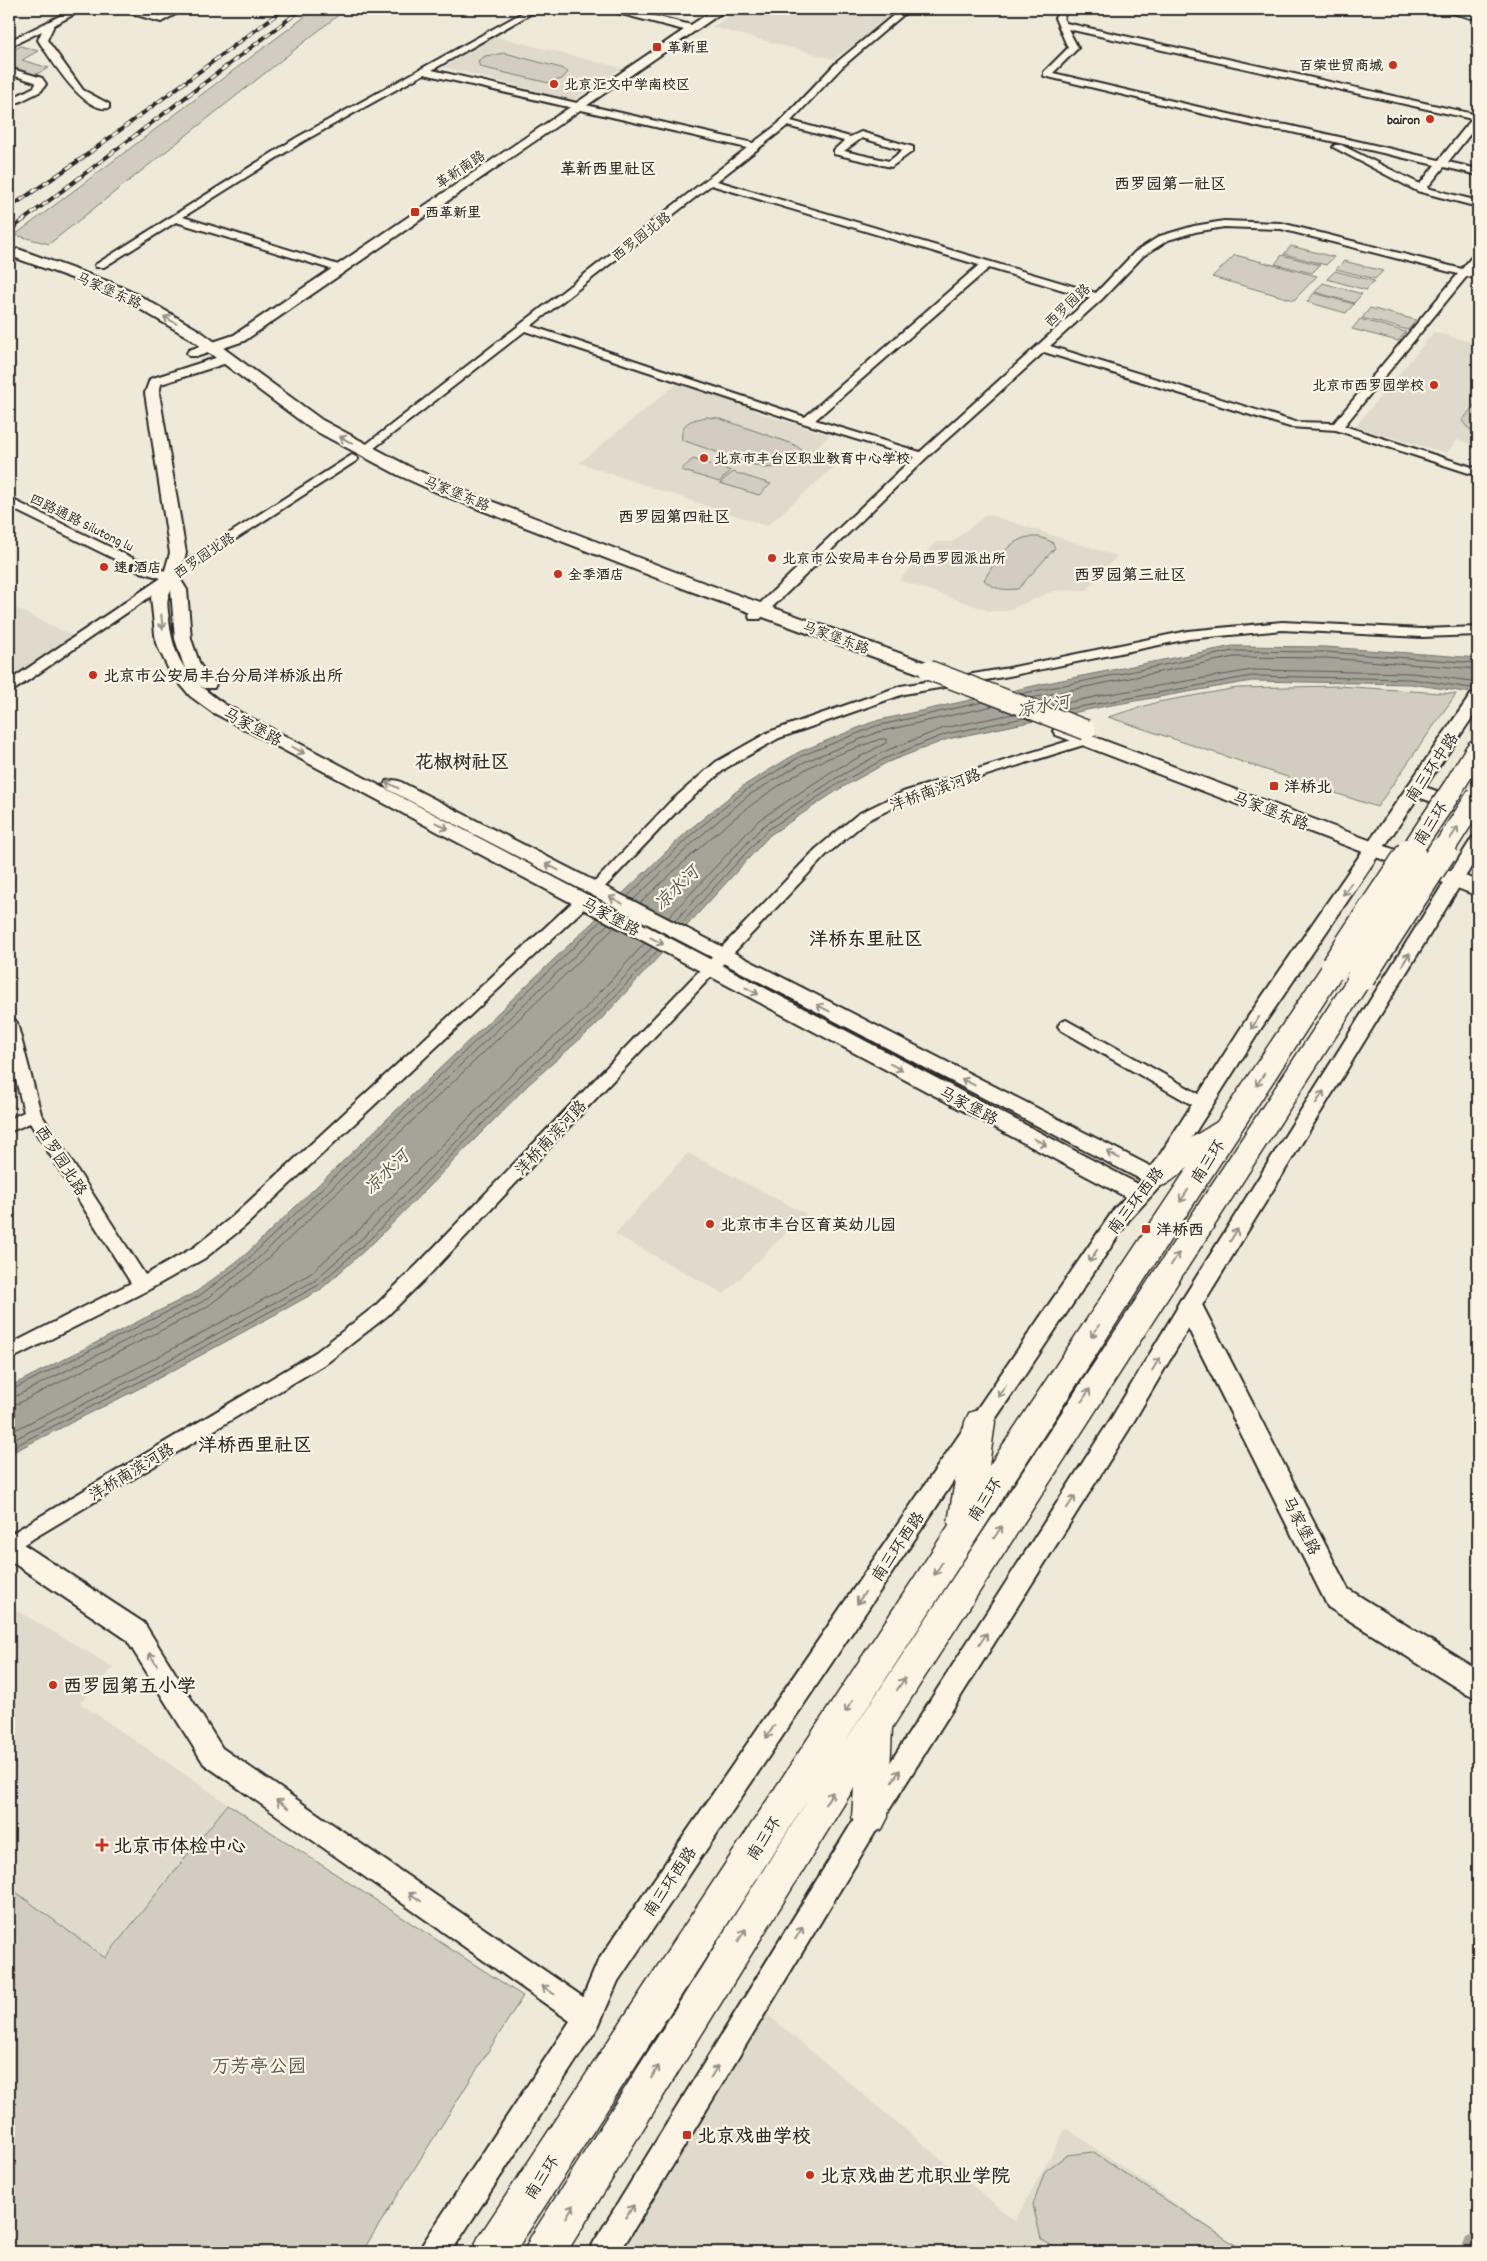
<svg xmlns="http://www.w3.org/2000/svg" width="1487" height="2261" viewBox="0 0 1487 2261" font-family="Dekko,'LXGW WenKai TC',sans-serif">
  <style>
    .built { fill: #e0dacc }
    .green { fill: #d2cdc0; stroke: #7e7c76 }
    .water { fill: #a6a399; stroke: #75736d }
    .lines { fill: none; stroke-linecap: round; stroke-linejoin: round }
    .shore { stroke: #5c5b57; stroke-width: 1 }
    .river { fill: #a6a399; fill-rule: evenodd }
    .minor-casing { stroke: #2b2b2b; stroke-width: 4 }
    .tertiary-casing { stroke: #2b2b2b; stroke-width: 4 }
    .secondary-casing { stroke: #2b2b2b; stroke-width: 4 }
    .trunk-casing { stroke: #2b2b2b; stroke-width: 3 }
    .minor { fill: #fcf5e5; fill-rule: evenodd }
    .tertiary { fill: #fcf5e5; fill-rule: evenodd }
    .secondary { fill: #fcf5e5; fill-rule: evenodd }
    .trunk { fill: #fcf5e5; fill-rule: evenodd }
    .rail-casing { stroke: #2b2b2b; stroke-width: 4 }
    .rail { stroke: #fcf5e5; stroke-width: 2.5; stroke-dasharray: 7; stroke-linecap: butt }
    .secondary-bridge-casing { stroke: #2b2b2b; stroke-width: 22; stroke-linecap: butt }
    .trunk-bridge-far1-casing { stroke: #2b2b2b; stroke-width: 24; stroke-linecap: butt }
    .trunk-bridge-casing { stroke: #2b2b2b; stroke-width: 31; stroke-linecap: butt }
    .secondary-bridge { stroke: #fcf5e5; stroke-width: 19 }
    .trunk-bridge-far1 { stroke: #fcf5e5; stroke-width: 21 }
    .trunk-bridge { stroke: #fcf5e5; stroke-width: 28 }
    .oneway { stroke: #949088 }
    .poi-dot { fill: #c8321e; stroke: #fcf5e5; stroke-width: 2 }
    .labels { text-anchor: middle; stroke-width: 4.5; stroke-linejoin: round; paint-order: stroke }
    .far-poi-label { font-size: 14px; font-weight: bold; fill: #2b2b2b; stroke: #fcf5e5; text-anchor: start }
    .far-street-label { font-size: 14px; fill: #2b2b2b; stroke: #fcf5e5 }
    .far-quarter-label { font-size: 16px; font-weight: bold; fill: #2b2b2b; stroke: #fcf5e5 }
    .poi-label { font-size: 16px; font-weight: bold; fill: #2b2b2b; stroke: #fcf5e5; text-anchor: start }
    .street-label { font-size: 16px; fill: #2b2b2b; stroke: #fcf5e5 }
    .water-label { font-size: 18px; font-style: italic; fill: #565552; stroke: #fcf5e5 }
    .quarter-label { font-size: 19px; font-weight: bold; fill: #2b2b2b; stroke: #fcf5e5 }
    .near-poi-label { font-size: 19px; font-weight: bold; fill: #2b2b2b; stroke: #fcf5e5; text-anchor: start }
    .near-park-label { font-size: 19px; fill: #555450; stroke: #fcf5e5 }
  </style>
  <rect width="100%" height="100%" fill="#efe9da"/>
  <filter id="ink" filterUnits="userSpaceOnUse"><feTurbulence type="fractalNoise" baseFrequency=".02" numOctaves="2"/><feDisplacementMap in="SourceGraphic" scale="10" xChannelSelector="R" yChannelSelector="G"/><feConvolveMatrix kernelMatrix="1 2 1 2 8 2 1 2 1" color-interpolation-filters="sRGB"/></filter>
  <g filter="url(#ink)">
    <!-- built -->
    <path class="built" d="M740 9H903L834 59 712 27Z
      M494 36 621 68 573 100 444 67Z
      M1434 332 1478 344V446L1457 440 1447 453 1355 427Z
      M678 383 734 401 762 414 830 435 810 454 839 463 767 526 579 463Z
      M987 514 1117 556 1087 590 1054 591 1006 611H990L899 580 936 542H952Z
      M9 605 73 636 9 680Z
      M688 1153 806 1214 724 1294 615 1234Z
      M9 1606 113 1667 80 1703 228 1804 105 1958 9 1887Z
      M762 2010 1015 2221 1066 2128 1246 2252H613Z"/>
    <!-- green -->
    <path class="green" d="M315 9H346L49 244 15 235Z
      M21 46 38 51 22 60 49 68 32 76 9 68V52Z
      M505 53 561 68 568 72 562 79 549 83 480 67 478 61 485 56Z
      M1291 246 1334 257 1326 265 1284 254Z
      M1235 255 1317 276 1294 300 1212 277Z
      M1282 255 1320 265 1312 273 1275 264Z
      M1344 261 1383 271 1375 279 1336 269Z
      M1335 271 1374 281 1366 290 1327 279Z
      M1323 283 1362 294 1354 303 1315 292Z
      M1314 293 1354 304 1346 313 1307 302Z
      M1370 308 1416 320 1408 330 1362 318Z
      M1360 319 1406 332 1398 341 1352 329Z
      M1478 400V434L1468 428 1462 421Z
      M707 417 718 418 793 444 802 450 800 456 792 463 782 467 763 468 682 440C680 422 691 420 707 417Z
      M693 459 731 471 719 482 681 470Z
      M733 472 771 484 759 495 720 483Z
      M1028 537H1040L1052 542 1055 548 1018 589C1004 590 994 590 984 580 994 563 1008 541 1028 537Z
      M1338 686 1456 694 1377 807 1108 717 1158 702 1237 688Z
      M228 1804 523 1996 362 2252H9V1887L105 1958Z
      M1092 2152 1237 2246 1239 2252H1061L1041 2239 1033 2205 1045 2171 1067 2155Z"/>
    <!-- water -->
    <path class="water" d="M1233 646 1326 647 1478 658V694L1411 684 1252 681 1106 706 948 739 888 762 841 788 770 835 595 1026 529 1084 374 1242 320 1290 148 1384 9 1454V1387L196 1292 244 1256 690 829 743 786 799 752 875 721 1047 683Z"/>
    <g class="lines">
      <!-- shore -->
      <path class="shore" d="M1020 694 1233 651 1325 652 1478 663
        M1031 698 1234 657 1325 658 1478 669
        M1052 706 1104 695 1252 670 1412 673 1478 682
        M1063 710 1252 676 1411 679 1478 689
        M627 897 693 833 746 790 801 756 876 726 983 702
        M633 900 698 838 749 795 804 762 878 732 993 706
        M640 903C691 855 744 804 806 769 829 756 855 749 880 739H886V743L831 772 759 820 668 918
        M675 921 762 827 835 779 883 752 944 728 1013 714
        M681 924 766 831 838 784 886 758 946 734 1024 718
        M9 1391 199 1296 247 1260 602 920
        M9 1397 16 1396 202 1302 251 1265 608 924
        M9 1405 19 1403 205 1308 255 1271 615 927
        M9 1433 139 1367 310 1274 361 1228 516 1070 581 1013 645 943
        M9 1442 143 1374 314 1281 367 1234 521 1075 587 1018 652 947
        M9 1449 145 1379 317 1286 371 1238 525 1080 591 1022 658 950"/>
      <!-- river -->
      <path class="river" d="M1478 2232V2252H1459L1465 2237Z"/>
      <!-- minor casing -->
      <g class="minor-casing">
        <path id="minor" d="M74 9H84L54 25 47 40 83 90 109 104V108C83 113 51 59 38 40L42 31 9 47V41Z
          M133 9H141V11L160 16 175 9H185L161 22 133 14Z
          M529 9H539L432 70 753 143 778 124 836 63 901 9H910L842 67 791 121 850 137 861 132 913 147V151L891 167 834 154V150L844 141 787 126 717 181 1096 293 1135 252 1160 236 1194 226 1224 221 1281 223 1462 269 1474 254 1478 253V262L1471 271 1478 273V279L1467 276 1344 426 1478 469V476L1336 430 1290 427 1044 352 926 458 760 619H750L749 616 750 613 914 457 803 423 525 331 369 452H361L359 450 747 148 424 74 302 142 183 217 345 267V271H337L176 222 104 267H96L95 265 296 138ZM862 138 903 150 889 161 844 151ZM711 185 979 265 805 417 531 326ZM1224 227 1281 229 1458 274 1334 423 1295 422 1050 346 1102 299 1143 256 1168 240 1195 232ZM989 268 1090 298 920 452 815 420Z
          M1061 9H1069L1063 18 1066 23 1478 115V124L1448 162 1478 169V175L1444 167 1427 188 1478 201V207L1417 191 1333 147 1335 145H1341L1420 184 1435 165 1287 131 1267 129 1044 76V72L1068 48 1055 18ZM1068 29 1472 119 1439 160 1287 125 1267 123 1053 73 1078 48Z
          M9 68 42 78 46 84 41 91 9 107V100L34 87 36 84 35 82 9 74Z
          M352 455 356 457 358 459 356 461 208 557 14 690 9 691V681L161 578 141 572 9 507V498L149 566 169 572Z
          M1282 622 1422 629 1478 627V635L1422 637 1282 630 1188 639 1009 676 904 694 779 738 726 768 679 809 600 892H590L588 889 669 803 716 762 769 732 901 686 1009 668 1188 631Z
          M1085 736 1092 740 1090 743 913 798 868 820 826 855 430 1274 387 1316 328 1362 9 1553V1535L316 1352 375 1306 418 1264 816 849 858 814 903 792Z
          M583 896 588 897 590 901 588 905 244 1227 205 1258 148 1290 9 1360V1345L131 1283 30 1123 9 1132V1119L24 1112 9 1052V1018L14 1019 17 1023 41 1114 145 1275 193 1248 232 1217 578 897Z
          M1066 1020 1208 1099 1210 1103 1208 1107 1202 1109 1196 1107 1061 1030 1058 1026 1061 1022Z"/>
      </g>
      <!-- tertiary casing -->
      <g class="tertiary-casing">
        <path id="tertiary" d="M609 9H626L691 25 715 9H727L244 341 199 356H189L187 353 189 350 234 335 684 30 610 11Z
          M1442 9H1460L1478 13V19L1443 11Z
          M228 354 235 358 233 361 161 384 159 393 186 553 179 577 187 590 191 639 200 665 216 684 214 688H202L184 666 175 639 171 590C165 600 168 609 169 620 174 663 189 679 224 704L1138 1184 1142 1180 387 789 384 785 387 781 393 780 399 781 1152 1167 1248 1017 1472 693 1478 692V709L1425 787 1478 806V818L1418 797 1262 1027 1163 1183 1129 1220 618 1981 598 2027 451 2252H419L424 2242 570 2021 204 1764 126 1639 9 1560V1537L17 1540 144 1623 222 1748 583 1997 598 1961 1115 1208 1126 1197 212 712 190 696 169 670 156 643 151 597 163 577 170 553 145 393 150 379Z
          M1478 836V856L1198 1312 1128 1431 879 1826 620 2252H589L594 2242 861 1808 1112 1417 1182 1300 1472 838Z"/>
      </g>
      <!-- secondary casing -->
      <g class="secondary-casing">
        <path id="secondary" d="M18 249 112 283 140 296 200 331 322 420 410 467 457 488 699 581 935 666 938 670 935 674 928 676 921 674 685 589 445 496 398 475 310 428 188 337 128 302 102 289 13 257 10 254 13 251Z
          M1063 725 1478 881V896L1056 735 1053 731 1056 727Z
          M1190 1296 1199 1299 1348 1589 1478 1670V1699L1468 1695 1328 1607 1177 1306 1181 1299Z"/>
      </g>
      <!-- trunk casing -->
      <g class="trunk-casing">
        <path id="trunk" d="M1449 9H1469L1477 14 1475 17 1470 18 1451 12Z
          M1478 740C1480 765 1476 771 1462 792L1454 795 1446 792 1442 787 1466 747 1470 742Z
          M1335 957 1344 960 1348 966 1344 972 845 1742 1352 971 1361 968 1370 971 1374 977 1370 983 892 1728 888 1817 882 1829 870 1834 858 1829 852 1817 854 1788 567 2252H524L530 2238 809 1798 515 2252H472L478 2238 949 1525 948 1522 965 1422 969 1413 980 1409 991 1413 995 1422 989 1466 1188 1167C1174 1178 1165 1191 1146 1186L1142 1178 1146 1170 1167 1153 1217 1122 1326 960Z"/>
      </g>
      <!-- minor -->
      <use href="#minor" class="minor"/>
      <!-- tertiary -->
      <use href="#tertiary" class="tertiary"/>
      <!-- secondary -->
      <use href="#secondary" class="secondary"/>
      <!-- trunk -->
      <use href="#trunk" class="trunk"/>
      <!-- rail casing -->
      <g class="rail-casing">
        <path id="rail" d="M9 208 81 159 284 9
          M9 231 302 9"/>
      </g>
      <!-- rail -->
      <use href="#rail" class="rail"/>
      <!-- secondary-bridge casing -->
      <g class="secondary-bridge-casing">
        <path id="secondary-bridge" d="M928 670 1086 730"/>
      </g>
      <!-- trunk-bridge-far1 casing -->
      <g class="trunk-bridge-far1-casing">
        <path id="trunk-bridge-far1" d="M1410 853 1454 787
          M1441 853 1478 795"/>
      </g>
      <!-- trunk-bridge casing -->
      <g class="trunk-bridge-casing">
        <path id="trunk-bridge" d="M1335 966 1411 852
          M1361 977 1442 852"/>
      </g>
      <!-- secondary-bridge -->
      <use href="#secondary-bridge" class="secondary-bridge"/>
      <!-- trunk-bridge-far1 -->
      <use href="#trunk-bridge-far1" class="trunk-bridge-far1"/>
      <!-- trunk-bridge -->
      <use href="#trunk-bridge" class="trunk-bridge"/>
    </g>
    <!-- one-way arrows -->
    <defs><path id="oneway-shaft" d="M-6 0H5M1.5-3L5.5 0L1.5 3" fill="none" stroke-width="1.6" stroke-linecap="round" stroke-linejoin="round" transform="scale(1.25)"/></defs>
    <g class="oneway">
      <use href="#oneway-shaft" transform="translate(170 320) rotate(-150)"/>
      <use href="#oneway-shaft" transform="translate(346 440) rotate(-151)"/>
      <use href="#oneway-shaft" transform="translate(162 622) rotate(84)"/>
      <use href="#oneway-shaft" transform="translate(298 750) rotate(28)"/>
      <use href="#oneway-shaft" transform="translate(392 785) rotate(-153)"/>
      <use href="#oneway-shaft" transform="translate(442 826) rotate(28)"/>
      <use href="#oneway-shaft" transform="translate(1454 833) rotate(-57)"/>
      <use href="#oneway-shaft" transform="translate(552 867) rotate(-153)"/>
      <use href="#oneway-shaft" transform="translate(1347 889) rotate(125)"/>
      <use href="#oneway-shaft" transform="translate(616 900) rotate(-152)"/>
      <use href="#oneway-shaft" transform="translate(657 941) rotate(28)"/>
      <use href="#oneway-shaft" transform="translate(1406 959) rotate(-58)"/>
      <use href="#oneway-shaft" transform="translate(752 991) rotate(28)"/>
      <use href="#oneway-shaft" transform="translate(823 1008) rotate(-153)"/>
      <use href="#oneway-shaft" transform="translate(1255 1023) rotate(124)"/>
      <use href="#oneway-shaft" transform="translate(896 1067) rotate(28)"/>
      <use href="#oneway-shaft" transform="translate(1260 1080) rotate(123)"/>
      <use href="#oneway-shaft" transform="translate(968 1082) rotate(-153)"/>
      <use href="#oneway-shaft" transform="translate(1320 1097) rotate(-58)"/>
      <use href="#oneway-shaft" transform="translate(1040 1142) rotate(28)"/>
      <use href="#oneway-shaft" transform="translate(1113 1155) rotate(-153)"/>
      <use href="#oneway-shaft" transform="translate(1184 1196) rotate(123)"/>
      <use href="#oneway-shaft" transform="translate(1234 1235) rotate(-58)"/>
      <use href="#oneway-shaft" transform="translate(1093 1256) rotate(124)"/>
      <use href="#oneway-shaft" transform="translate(1175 1259) rotate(-57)"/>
      <use href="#oneway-shaft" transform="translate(1095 1331) rotate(123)"/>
      <use href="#oneway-shaft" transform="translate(1156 1364) rotate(-59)"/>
      <use href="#oneway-shaft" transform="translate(1002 1391) rotate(124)"/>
      <use href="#oneway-shaft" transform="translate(1086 1395) rotate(-57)"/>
      <use href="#oneway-shaft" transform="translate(1071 1502) rotate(-57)"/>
      <use href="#oneway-shaft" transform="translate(998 1532) rotate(-57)"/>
      <use href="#oneway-shaft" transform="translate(938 1569) rotate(123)"/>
      <use href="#oneway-shaft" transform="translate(861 1598) rotate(124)"/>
      <use href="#oneway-shaft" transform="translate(983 1639) rotate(-57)"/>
      <use href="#oneway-shaft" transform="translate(153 1659) rotate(-122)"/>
      <use href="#oneway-shaft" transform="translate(901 1684) rotate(-57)"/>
      <use href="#oneway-shaft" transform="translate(849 1706) rotate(123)"/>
      <use href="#oneway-shaft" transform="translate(770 1732) rotate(124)"/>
      <use href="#oneway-shaft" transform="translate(896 1776) rotate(-57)"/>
      <use href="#oneway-shaft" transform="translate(829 1798) rotate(-58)"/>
      <use href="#oneway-shaft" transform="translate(282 1804) rotate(-145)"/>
      <use href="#oneway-shaft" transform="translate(415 1897) rotate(-145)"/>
      <use href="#oneway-shaft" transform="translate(799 1933) rotate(-59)"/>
      <use href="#oneway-shaft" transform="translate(742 1935) rotate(-58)"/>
      <use href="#oneway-shaft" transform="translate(548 1990) rotate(-145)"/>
      <use href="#oneway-shaft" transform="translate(655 2072) rotate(-58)"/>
      <use href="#oneway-shaft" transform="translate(714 2072) rotate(-59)"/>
      <use href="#oneway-shaft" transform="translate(570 2211) rotate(-59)"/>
      <use href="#oneway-shaft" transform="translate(630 2211) rotate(-59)"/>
    </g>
  </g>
  <!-- markers -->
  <g class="poi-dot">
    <rect x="652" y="42" width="10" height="10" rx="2.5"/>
    <circle cx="1393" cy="65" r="5"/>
    <circle cx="554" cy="84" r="5"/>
    <circle cx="1430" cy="119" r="5"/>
    <rect x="410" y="207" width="10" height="10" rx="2.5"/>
    <circle cx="1434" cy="385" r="5"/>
    <circle cx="704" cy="458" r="5"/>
    <circle cx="772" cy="558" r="5"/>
    <circle cx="104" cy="567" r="5"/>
    <circle cx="558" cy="574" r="5"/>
    <circle cx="93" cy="675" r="5"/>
    <rect x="1269" y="781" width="10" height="10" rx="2.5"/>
    <circle cx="710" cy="1224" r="5"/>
    <rect x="1141" y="1224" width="10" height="10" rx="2.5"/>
    <circle cx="53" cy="1685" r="5"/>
    <path d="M99.5 1837.5h5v5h5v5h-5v5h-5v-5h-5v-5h5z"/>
    <rect x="682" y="2130" width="10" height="10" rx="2.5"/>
    <circle cx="810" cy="2175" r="5"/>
  </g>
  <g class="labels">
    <!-- far-poi labels -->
    <g class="far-poi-label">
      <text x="667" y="52">革新里</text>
      <text x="1383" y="70" text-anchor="end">百荣世贸商城</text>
      <text x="564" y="89">北京汇文中学南校区</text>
      <text x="1420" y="124" text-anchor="end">bairon</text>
      <text x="425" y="217">西革新里</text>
      <text x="1424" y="390" text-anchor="end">北京市西罗园学校</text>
      <text x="714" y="463">北京市丰台区职业教育中心学校</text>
      <text x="782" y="563">北京市公安局丰台分局西罗园派出所</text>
      <text x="114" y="572">速8酒店</text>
      <text x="568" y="579">全季酒店</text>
    </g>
    <!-- far-street labels -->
    <g class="far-street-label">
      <text transform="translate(460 169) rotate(-34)" y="5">革新南路</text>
      <text transform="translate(641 236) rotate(-38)" y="5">西罗园北路</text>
      <text transform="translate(109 290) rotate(24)" y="5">马家堡东路</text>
      <text transform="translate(1067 305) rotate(-43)" y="5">西罗园路</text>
      <text transform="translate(457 493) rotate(22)" y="5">马家堡东路</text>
      <text transform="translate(82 522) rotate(26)" y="5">四路通路 Silutong lu</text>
      <text transform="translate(204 555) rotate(-34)" y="5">西罗园北路</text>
      <text transform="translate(836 637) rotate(20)" y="5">马家堡东路</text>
    </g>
    <!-- far-quarter labels -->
    <g class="far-quarter-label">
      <text x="608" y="174">革新西里社区</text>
      <text x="1170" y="189">西罗园第一社区</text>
      <text x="674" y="522">西罗园第四社区</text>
      <text x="1130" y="580">西罗园第三社区</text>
    </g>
    <!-- poi labels -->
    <g class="poi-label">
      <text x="103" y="681">北京市公安局丰台分局洋桥派出所</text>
      <text x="1284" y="792">洋桥北</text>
      <text x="720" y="1230">北京市丰台区育英幼儿园</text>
      <text x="1156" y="1235">洋桥西</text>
    </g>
    <!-- street labels -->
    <g class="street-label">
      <text transform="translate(253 726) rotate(28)" y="6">马家堡路</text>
      <text transform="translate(1431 767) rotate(-56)" y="6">南三环中路</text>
      <text transform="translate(935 789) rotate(-20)" y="6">洋桥南滨河路</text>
      <text transform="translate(1271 810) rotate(21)" y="6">马家堡东路</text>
      <text transform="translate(1430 823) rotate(-57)" y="6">南三环</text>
      <text transform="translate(611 916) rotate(28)" y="6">马家堡路</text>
      <text transform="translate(969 1105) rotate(28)" y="6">马家堡路</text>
      <text transform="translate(550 1137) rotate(-47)" y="6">洋桥南滨河路</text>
      <text transform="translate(62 1160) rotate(57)" y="6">西罗园北路</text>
      <text transform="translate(1207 1161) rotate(-57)" y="6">南三环</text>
      <text transform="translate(1135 1200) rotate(-52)" y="6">南三环西路</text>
      <text transform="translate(131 1471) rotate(-31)" y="6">洋桥南滨河路</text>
      <text transform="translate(984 1499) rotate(-57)" y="6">南三环</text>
      <text transform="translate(1302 1525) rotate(63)" y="6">马家堡路</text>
      <text transform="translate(897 1546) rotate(-56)" y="6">南三环西路</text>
      <text transform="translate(763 1838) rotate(-57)" y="6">南三环</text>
      <text transform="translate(669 1881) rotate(-56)" y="6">南三环西路</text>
      <text transform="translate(541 2177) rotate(-57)" y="6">南三环</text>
    </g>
    <!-- water labels -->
    <g class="water-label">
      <text transform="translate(1043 706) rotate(-11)" y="6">凉水河</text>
      <text transform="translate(676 888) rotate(-44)" y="6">凉水河</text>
      <text transform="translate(386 1172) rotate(-44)" y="6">凉水河</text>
    </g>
    <!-- quarter labels -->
    <g class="quarter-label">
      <text x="462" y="768">花椒树社区</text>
      <text x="866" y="945">洋桥东里社区</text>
      <text x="255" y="1451">洋桥西里社区</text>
    </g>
    <!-- near-poi labels -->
    <g class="near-poi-label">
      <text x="63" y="1692">西罗园第五小学</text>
      <text x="113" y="1852">北京市体检中心</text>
      <text x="697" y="2142">北京戏曲学校</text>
      <text x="820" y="2182">北京戏曲艺术职业学院</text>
    </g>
    <!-- near-park labels -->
    <g class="near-park-label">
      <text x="259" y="2072">万芳亭公园</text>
    </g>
  </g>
  <!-- margin -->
  <rect width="1487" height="2261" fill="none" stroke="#fcf5e5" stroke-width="30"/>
  <rect x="15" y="15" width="1457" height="2231" fill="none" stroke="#2b2b2b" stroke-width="2" filter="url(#ink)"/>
</svg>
